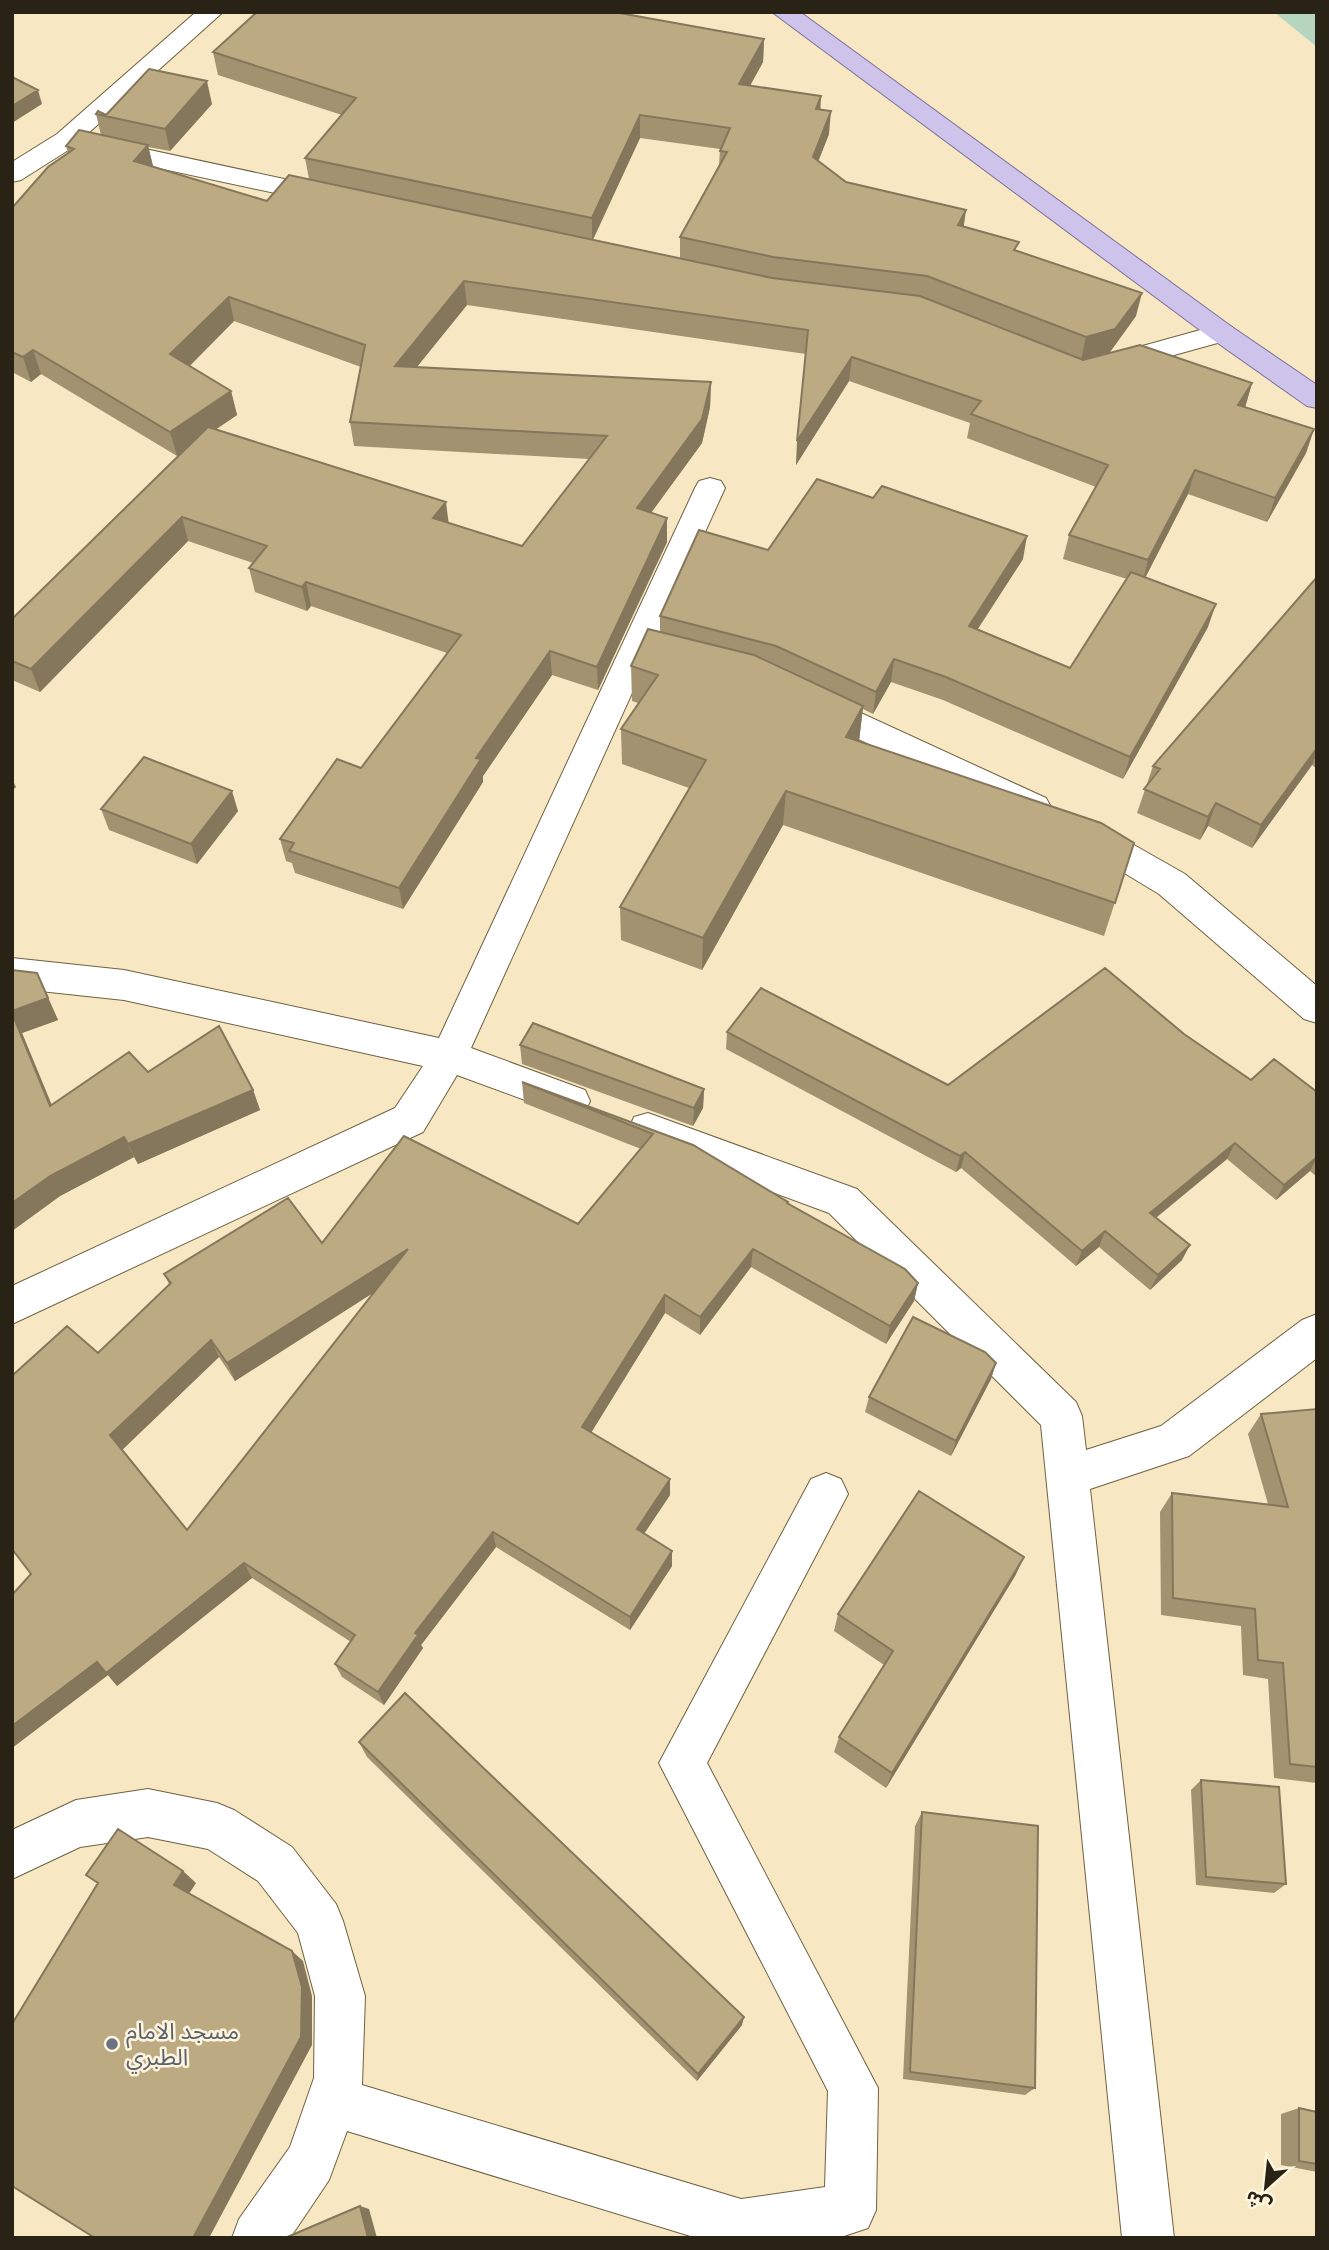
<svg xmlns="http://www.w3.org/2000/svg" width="1329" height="2250" viewBox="0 0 1329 2250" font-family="'Times New Roman','Noto Sans Arabic',serif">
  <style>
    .green { fill: #b6d5be }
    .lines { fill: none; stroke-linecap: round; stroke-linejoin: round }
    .minor-casing { stroke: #6f6141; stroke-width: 2 }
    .major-casing { stroke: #7e7198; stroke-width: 2 }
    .minor { fill: #fff; fill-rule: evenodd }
    .major { fill: #cdc3eb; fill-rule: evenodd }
    .wall { fill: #a29270; fill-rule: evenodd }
    .shaded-wall { fill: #84775b }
    .building { fill: #bcaa82; stroke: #84775b; stroke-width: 2; fill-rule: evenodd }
    .worship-dot { fill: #6b7280; stroke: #fef5df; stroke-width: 2.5 }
    .labels { text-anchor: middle; stroke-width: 5; stroke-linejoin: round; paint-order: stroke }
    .near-worship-label { font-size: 23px; fill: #5b616d; stroke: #fef5df; text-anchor: start }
  </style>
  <rect width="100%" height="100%" fill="#f7e7c3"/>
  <!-- green -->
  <path class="green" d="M1274 12H1317V47Z"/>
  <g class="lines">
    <!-- minor casing -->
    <g class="minor-casing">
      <path id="minor" d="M196 12H223L85 136 340 191 344 197 340 203 331 205 70 149 21 180 12 182V162L57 134Z
        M1222 324 1232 327 1236 333 1232 339 1109 373 1099 370 1095 364 1099 358Z
        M710 478 721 481 725 488 471 1048 585 1090 590 1101 585 1112 571 1117 457 1075 423 1132 12 1324V1286L395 1108 423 1066 124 1000 12 988V958L124 970 439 1038 695 488 699 481Z
        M813 691 1046 798 1051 807 1046 816 1034 820 1022 816 801 712 796 703 801 694Z
        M1085 820 1097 824 1185 874 1317 986V1023L1304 1019 1159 894 1073 842 1068 833 1073 824Z
        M648 1113 857 1189 1076 1402 1082 1416 1086 1450 1161 1426 1302 1320 1317 1314V1358L1189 1456 1090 1489 1174 2238H1122L1041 1425 829 1213 634 1141 629 1129 634 1117Z
        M826 1473 841 1479 848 1494 707 1763 878 2088 876 2210 868 2228 838 2238H697L347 2131 329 2180 290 2238H232L239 2219 290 2147 314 2078 315 1996 298 1933 258 1881 208 1849 148 1837 80 1847 12 1879V1830L76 1800 148 1789 217 1803 234 1810 292 1847 336 1904 343 1921 365 1996 362 2085 741 2199 825 2187 828 2091 659 1763 811 1479Z"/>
    </g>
    <!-- major casing -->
    <g class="major-casing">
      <path id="major" d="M772 12H800L1232 327 1317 385V408L1307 406 1212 339Z"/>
    </g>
    <!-- minor -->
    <use href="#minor" class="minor"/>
    <!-- major -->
    <use href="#major" class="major"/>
  </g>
  <!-- wall -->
  <path class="wall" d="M764 39 763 62 750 86 820 109 829 134 818 161 846 182 964 227 1017 251 1136 316 1110 352 1252 383 1245 407 1314 429 1306 453 1267 522 1188 494 1145 578 1208 627 1123 779 943 700 891 682 873 714 863 709 859 741 1134 843 1104 936 783 825 702 970 621 940 620 907 689 788 622 764 621 729 638 703 632 701 631 666 660 632V616L768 550 1023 559 978 629 1070 668 1127 579 1063 559 1069 535 1096 487 967 438 970 423 849 381 796 465 806 354 467 305 417 367 711 382 710 407 702 443 651 513 667 542 598 690 552 675 483 776V782L403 909 295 873 292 863 286 861 280 839 361 768 447 653 311 606 307 611 255 592 249 568 253 563 188 541 40 692 12 680V619L182 452 177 456 41 374 31 382 12 372V208L68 153 66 146 101 135 96 114 106 115 212 104 170 151 148 147 153 167 267 201 309 179 305 158 342 115 218 75 213 52ZM640 138 720 149 719 166 680 237V258L593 240ZM234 321 361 367 350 422 354 446 589 459 522 546 448 523 216 429 237 415 231 391 190 366Z
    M1317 577V769L1312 765 1252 848 1208 826 1200 840 1137 813 1153 766Z
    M101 809 238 811 197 864 109 830Z
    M12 970 37 973 58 1020 22 1033 52 1105 148 1072 253 1090 260 1110 138 1164 134 1157 60 1196 12 1231Z
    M727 1032 948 1085 1184 1034 1251 1080 1317 1092V1177L1310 1171 1276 1200 1227 1159 1156 1218 1182 1260 1150 1290 1099 1247 1076 1266 961 1168 956 1172 726 1049Z
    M520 1045 704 1089 703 1108 693 1126 522 1064Z
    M522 1082 693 1145 788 1202V1204L918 1283 914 1301 886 1344 751 1267 700 1335 665 1313 591 1433 670 1495 644 1534 672 1551V1566L630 1630 496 1547 421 1645 423 1648 384 1705 342 1677 335 1664 351 1642 252 1578 117 1686 108 1675 12 1748V1595L31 1574 14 1374 98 1353 169 1284 164 1274 322 1243 578 1224 641 1149 524 1103ZM373 1293 187 1530 122 1450 219 1357 235 1381Z
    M996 1363 991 1379 951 1456 865 1412 869 1397Z
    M1317 1409V1783L1274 1778 1268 1679 1243 1675 1241 1626 1161 1615 1160 1512 1172 1493 1268 1504 1248 1434 1261 1414Z
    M1024 1557 1015 1576 886 1788 834 1752 839 1737 884 1665 834 1631 838 1614Z
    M359 1742 742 2025 697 2081 367 1757Z
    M1201 1780 1286 1884 1274 1893 1196 1885 1191 1790Z
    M922 1812 1035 2088 1025 2095 903 2079 915 1826Z
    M1299 2108 1317 2112V2172L1281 2165V2114Z"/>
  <!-- shaded-wall -->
  <path class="shaded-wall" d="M764 39 763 62 738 107 739 84Z
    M207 81 212 104 170 151 165 129Z
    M38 90 42 104 12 123V106Z
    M821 96 820 119 816 109Z
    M831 111 829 134 811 180 813 157Z
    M640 115V138L592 241V218Z
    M148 145 154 170 134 161Z
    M966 210 963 232 958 225Z
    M464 281 467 305 398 390 395 366Z
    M1142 293 1136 316 1110 352 1081 360 1086 337Z
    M229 297 234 321 176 379 170 354Z
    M33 350 41 374 31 382 23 357Z
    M852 357 849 381 796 465 797 441Z
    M711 382 710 407 702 443 637 532V508Z
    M1252 383 1245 408 1238 405Z
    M231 391 237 415 177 456 170 432Z
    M1314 429 1306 453 1267 522 1275 498Z
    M1195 470 1188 494 1142 584 1148 560Z
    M446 502 449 526 433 518Z
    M182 517 188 541 40 692 31 669Z
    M667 518V542L598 690 597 667Z
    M1027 536 1023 559 965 648 969 626Z
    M306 582 311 606 307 611 302 587Z
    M1216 604 1208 627 1123 779 1130 757Z
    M550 651 552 675 483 776V782L403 909 399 888 476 758Z
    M894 659 891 682 873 714 876 692Z
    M863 706 859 741 842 772 846 737Z
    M1317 748V753L1312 765 1252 848 1261 825Z
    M12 779 16 787 12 791Z
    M232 791 238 811 197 864 191 844Z
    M786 791 783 825 702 970 703 938Z
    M1216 803 1208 826 1200 840 1208 817Z
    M37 973 58 1020 22 1033 60 1126 50 1106 12 1013Z
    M704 1089 703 1108 693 1126 694 1108Z
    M253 1090 260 1110 138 1164 128 1144Z
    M124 1137 134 1157 60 1196 12 1231V1203L50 1176Z
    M1235 1143 1227 1159 1143 1228 1150 1213Z
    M965 1152 961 1168 956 1172 960 1156Z
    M1317 1157 1310 1171 1276 1200 1284 1185Z
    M1105 1231 1099 1247 1076 1266 1082 1251Z
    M1190 1245 1182 1260 1150 1290 1158 1275Z
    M408 1249 412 1268 235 1381 227 1363Z
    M753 1249 751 1267 700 1335V1317Z
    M918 1283 914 1301 886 1344 890 1326Z
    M665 1295V1313L584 1444 582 1427Z
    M211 1340 219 1357 121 1451 110 1435Z
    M996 1363 991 1379 951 1456 956 1441Z
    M670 1479V1495L637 1544V1529Z
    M493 1532 496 1547 421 1645 423 1648 384 1705 378 1692 415 1633Z
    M672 1551V1566L630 1630V1617Z
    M1024 1557 1015 1576 886 1788 892 1773Z
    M244 1563 252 1578 117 1686 108 1675 12 1748V1726L97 1662Z
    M183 1871 196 1883 187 1897 174 1885Z
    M292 1951 303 1961 312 1996V2045L209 2238H193Z
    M744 2017 742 2025 697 2081 698 2074Z
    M360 2206 369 2209 377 2238H368Z"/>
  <!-- building -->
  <path class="building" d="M257 12H614L764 39 739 84 821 96 816 109 831 111 813 157 846 182 966 210 958 225 1019 242 1014 250 1142 293 1115 329 1086 337 927 276 773 257 680 237 727 152 720 151 730 128 640 115 592 218 305 158 356 98 213 52Z
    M149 69 207 81 165 129 96 114 98 111 106 115Z
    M12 77 38 90 12 106Z
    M79 130 148 145 134 161 267 201 289 175 772 278 920 296 1083 360 1140 345 1252 383 1238 405 1314 429 1275 498 1195 470 1148 560 1069 535 1108 465 971 414 981 401 852 357 797 441 808 330 464 281 395 366 711 382 702 419 637 508 667 518 597 667 550 651 476 758 481 759 399 888 289 851 294 843 280 839 337 759 361 768 461 635 306 582 302 587 249 568 267 546 182 517 31 669 12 661V619L208 427 446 502 433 518 522 546 607 436 350 422 365 345 229 297 170 354 231 391 170 432 33 350 23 357 12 352V208L48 167 74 149 66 146Z
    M817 479 873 498 882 486 1027 536 969 626 1070 668 1131 572 1216 604 1130 757 946 677 894 659 876 692 776 646 660 616 699 530 768 550Z
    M1317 577V748L1261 825 1216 803 1208 817 1144 789 1160 769 1153 766Z
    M648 629 754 655 863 706 846 737 1101 823 1134 843 1115 903 786 791 703 938 620 907 706 760 621 729 658 675 631 666Z
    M144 757 232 791 191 844 101 809Z
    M1105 968 1184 1034 1251 1080 1274 1059 1317 1092V1157L1284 1185 1235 1143 1150 1213 1190 1245 1158 1275 1105 1231 1082 1251 965 1152 960 1156 727 1032 761 988 948 1085Z
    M12 970 37 973 48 998 12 1011Z
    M12 1013 50 1106 129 1052 148 1072 219 1026 253 1090 128 1144 124 1137 50 1176 12 1203Z
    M533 1023 704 1089 694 1108 520 1045Z
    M522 1082 693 1145 788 1202 787 1203 905 1269 918 1283 890 1326 753 1249 700 1317 665 1295 582 1427 670 1479 637 1529 672 1551 630 1617 493 1532 415 1633 418 1635 378 1692 335 1664 355 1635 244 1563 106 1673 97 1662 12 1726V1595L31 1574 12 1549V1372L14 1374 67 1326 98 1353 171 1283 164 1274 288 1198 322 1243 404 1136 578 1224 653 1134ZM408 1249 187 1530 110 1435 211 1340 227 1363Z
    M913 1317 985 1352 996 1363 956 1441 869 1397Z
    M1317 1409V1767L1290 1764 1283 1663 1258 1660 1255 1609 1173 1598 1172 1493 1288 1507 1261 1414Z
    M919 1491 1024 1557 892 1773 839 1737 893 1651 838 1614Z
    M405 1693 744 2017 698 2074 359 1742Z
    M1201 1780 1279 1787 1286 1884 1206 1877Z
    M922 1812 1038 1826 1035 2088 910 2072Z
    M118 1829 183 1871 174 1885 292 1951 302 1987 301 2037 193 2238H95L12 2186V2024L98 1883 86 1875Z
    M1299 2108 1317 2112V2164L1299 2161Z
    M360 2206 368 2238H285Z"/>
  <!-- markers -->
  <circle class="worship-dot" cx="112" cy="2044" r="7"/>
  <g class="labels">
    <!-- near-worship labels -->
    <g class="near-worship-label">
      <text x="126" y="2039">مسجد الامام<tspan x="126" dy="26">الطبري</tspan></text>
    </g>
  </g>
  <!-- border -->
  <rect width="1329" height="2250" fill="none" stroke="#292316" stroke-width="28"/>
  <!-- north arrow -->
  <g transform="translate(1266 2187) rotate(207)" stroke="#fef5df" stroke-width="5" paint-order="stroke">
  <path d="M0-5L12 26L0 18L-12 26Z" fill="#292316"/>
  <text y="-10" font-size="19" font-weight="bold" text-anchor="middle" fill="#292316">ش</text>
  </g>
</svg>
